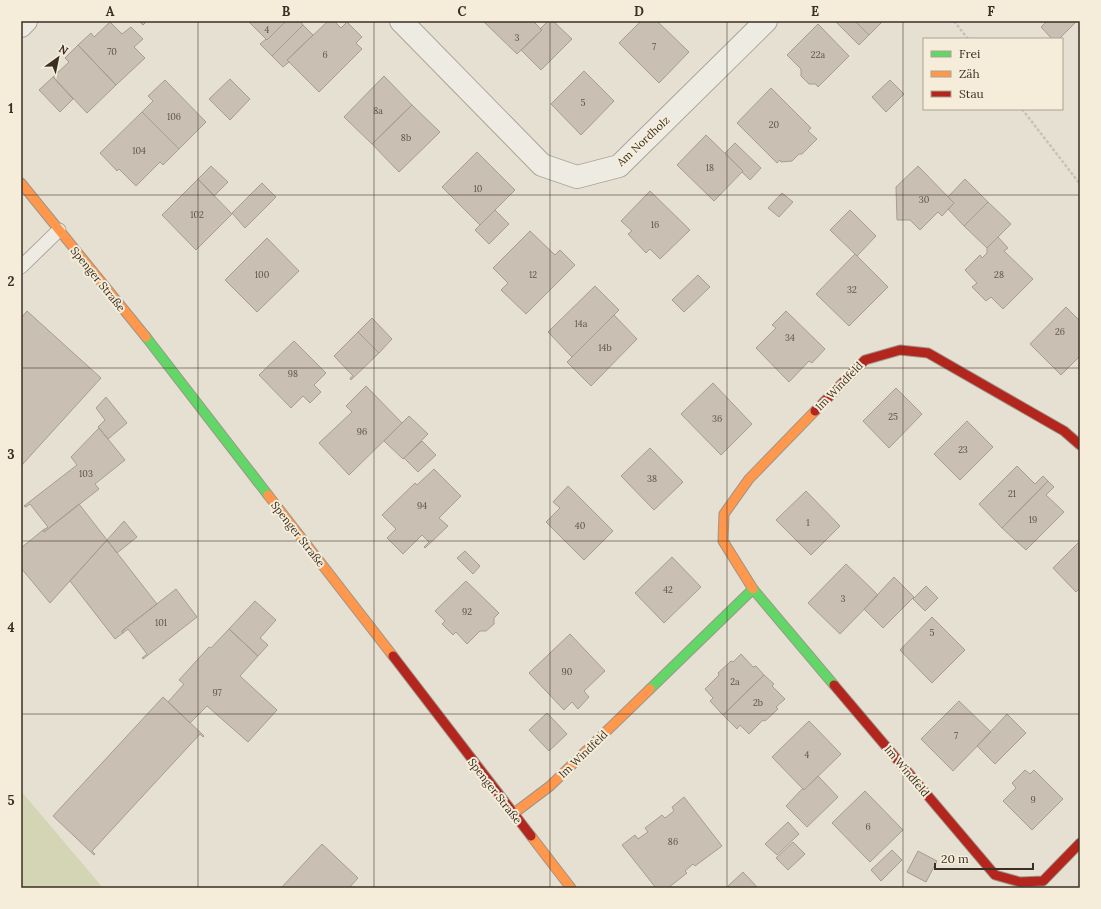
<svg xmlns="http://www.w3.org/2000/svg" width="1101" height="909" viewBox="0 0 1101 909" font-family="Lora,serif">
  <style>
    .green { fill: #d4d5b5 }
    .building { fill: #cabfb3; stroke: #a69c91 }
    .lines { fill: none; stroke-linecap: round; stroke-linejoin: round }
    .lane-casing { stroke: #aba59a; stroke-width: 15 }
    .street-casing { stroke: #aba59a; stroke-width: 24 }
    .fast-casing { stroke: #9b958a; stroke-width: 11 }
    .slow-casing { stroke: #9b958a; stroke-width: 11 }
    .jam-casing { stroke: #9b958a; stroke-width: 11 }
    .path { stroke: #c6c2ba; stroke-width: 2.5; stroke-dasharray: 3 2; stroke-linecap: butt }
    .lane { stroke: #eeebe3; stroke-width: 13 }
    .street { stroke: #eeebe3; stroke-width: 22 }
    .fast { stroke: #63d668; stroke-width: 9 }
    .slow { stroke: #ff974d; stroke-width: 9 }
    .jam { stroke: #b3261e; stroke-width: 9 }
    .grid { fill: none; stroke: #3b2e22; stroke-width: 1; stroke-opacity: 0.55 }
    .labels { text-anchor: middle; stroke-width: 4; stroke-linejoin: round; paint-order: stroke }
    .number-label { font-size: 9px; fill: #5f5246 }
    .street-label { font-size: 11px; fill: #3b2e22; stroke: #f5edda }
    .neatline { fill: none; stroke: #3b2e22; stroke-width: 1.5 }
    .grid-label { font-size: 13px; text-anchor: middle; font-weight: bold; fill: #3b2e22 }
  </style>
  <rect width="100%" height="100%" fill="#e5e0d2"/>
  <!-- green -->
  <path class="green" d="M21 791 103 888H21Z"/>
  <!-- building -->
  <path class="building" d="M139 21H147L143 25Z
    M248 21H286L267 40Z
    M286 21H300L303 25 272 56 260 44 266 39 267 40Z
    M328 21H334L341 28 347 22 362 37 356 43 362 49 319 92 287 60Z
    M483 21H533L542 30 517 54Z
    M548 21H553L572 39 541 70 521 50 542 30 540 29Z
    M641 21H657L689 52 659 83 619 43Z
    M835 21H855L869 35 859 45Z
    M855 21H890H883L869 35Z
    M1047 21H1077L1059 39H1052L1041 27Z
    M110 22 122 34 131 27 143 39 134 47 145 58 116 85 78 45 91 33 94 37Z
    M818 24 849 56 818 87 816 84H809L801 76V69L787 55Z
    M303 25 313 35 287 60 289 62 283 67 272 56Z
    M78 45 116 85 87 113 53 77 69 62 65 58Z
    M584 71 614 101 581 135 551 104Z
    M384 76 412 105 372 144 344 117Z
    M53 77 73 99 60 112 39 90Z
    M230 79 250 99 230 120 209 99Z
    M165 80 206 122 179 149 142 112 153 101 148 96Z
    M890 80 904 94 886 112 872 97Z
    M771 88 811 128 808 131 817 139 802 154H799L792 161 781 162 780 160 777 163 737 123Z
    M412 105 440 132 399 172 372 144Z
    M142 112 179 149 163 165 160 162 136 186 119 169 117 171 100 153Z
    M706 135 743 171 714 201 677 165Z
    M735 143 761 168 750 180 742 172 743 171 725 153Z
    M477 152 515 190 480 225 442 187Z
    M211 166 228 182 214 196 198 179Z
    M918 166 954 203 942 216 938 212 920 230 910 220H897L896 187Z
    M198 179 232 214 196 250 162 215Z
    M965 179 988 202 964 226 948 209 954 203 948 197Z
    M262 183 276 197 245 228 232 213Z
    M650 191 690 230 660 259 650 249 646 253 628 234 632 231 621 221Z
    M782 193 793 202 779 217 768 208Z
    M988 202 1011 224 987 248 964 226Z
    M495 210 509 224 489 244 475 230Z
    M850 210 876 236 857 256 830 230Z
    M530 231 555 255 560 250 575 265 526 314 501 290 508 283 493 268Z
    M998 237 1008 248 1004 251 1033 279 1003 309 991 297 986 301 972 287 977 283 965 270 980 255 982 258 987 253V248Z
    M267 238 299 271 257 312 225 280Z
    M855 254 888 287 849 326 816 294Z
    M698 275 710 287 684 312 672 300Z
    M595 286 619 310 572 357 548 332Z
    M1066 307 1080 321V356L1061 375 1030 344Z
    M27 311 101 378 21 466V318Z
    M786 311 825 349 812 363 809 361 789 382 756 348 776 328 772 325Z
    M614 315 637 339 591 386 567 362Z
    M372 318 392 339 379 353 358 332Z
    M358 332 379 353 351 380 350 378 353 376 334 356Z
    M294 341 326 373 314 385 321 392 310 403 303 396 291 408 259 375Z
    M713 383 752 424 721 455 681 414Z
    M366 386 402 423 349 475 319 443 352 412 346 406Z
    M896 388 922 414 889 448 863 421Z
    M106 397 127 423 108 439 98 427 105 420 96 408Z
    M409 416 428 434 403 459 384 441Z
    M967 421 993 447 960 480 934 454Z
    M99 428 125 460 95 484 99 489 44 532 43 530 48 527 30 504 26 507 24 506 77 465 71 457Z
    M422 441 436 455 418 472 404 458Z
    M650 448 683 482 654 510 621 476Z
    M1017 466 1035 484 1043 476 1048 481 1002 528 979 504Z
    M434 469 461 496 439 518 448 526 425 548 424 547 429 542 422 535 403 554 387 538 396 529 382 515 415 483 417 485Z
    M1048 481 1054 487 1046 495 1064 512 1026 550 1002 528Z
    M568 486 613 531 584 560 546 522 560 508 553 502Z
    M806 491 840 526 811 555 776 520Z
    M79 504 107 540 50 603 21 568V548L43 530 44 532Z
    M124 521 137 537 117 553 107 540Z
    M107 540 157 604 122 631 123 633 115 639 70 581Z
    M1080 541V588L1076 592 1053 568Z
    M465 551 480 566 473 574 457 558Z
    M672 557 701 587 664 623 635 593Z
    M846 564 878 595 840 634 808 603Z
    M894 577 914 597 883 628 864 609Z
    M466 581 499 613 494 618V624L486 631H480L467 644 456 632 453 635 442 624 445 621 435 611Z
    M926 586 938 598 925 611 913 599Z
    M176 589 197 617 143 659 142 658 147 654 128 629 123 633 122 631Z
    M255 601 276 620 260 638 268 645 258 656 229 629Z
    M932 617 965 650 932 683 900 650Z
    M229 629 258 656 240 676 277 710 248 742 207 706 190 723 168 702 184 684 179 680 209 647 211 648Z
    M570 634 605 671 584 691 589 697 578 709 572 702 564 710 529 673Z
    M741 654 753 667 756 666 764 675 723 715 710 701 713 698 705 689 719 675 718 673 731 661 733 662Z
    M764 675 774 684 772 686 785 699 776 707 778 709 765 721 763 720 749 734 740 725 737 729 723 715Z
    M163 697 204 736 203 737 200 734 92 851 95 854 94 855 53 816Z
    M959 701 991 732 953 771 921 739Z
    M547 713 567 734 549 751 529 730Z
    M1007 714 1026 733 995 764 977 746Z
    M809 721 841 754 804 790 772 757Z
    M1025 770 1030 774 1034 770 1063 799 1032 830 1003 801 1016 788 1012 783Z
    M818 776 838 797 807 827 786 806 803 788 804 790Z
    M865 791 903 830 870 862 832 823Z
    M684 797 722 846 695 866 693 864 685 871 687 873 668 888H656L622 845 635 835 638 839 648 832 645 828 662 815 665 818 674 811 672 807Z
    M788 822 799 834 777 855 765 844Z
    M793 842 805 854 788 870 776 858Z
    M322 844 358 878 349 888H281Z
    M892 850 902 860 881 881 871 870Z
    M918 851 937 861 926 882 907 872Z
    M743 872 758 888H726Z"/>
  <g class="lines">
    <!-- lane casing -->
    <g class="lane-casing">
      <path id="lane" d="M21 267 59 230"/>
    </g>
    <!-- street casing -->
    <g class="street-casing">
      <path id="street" d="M401 21 542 165 577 177 619 166 766 21
        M21 26 26 21"/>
    </g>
    <!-- fast casing -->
    <g class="fast-casing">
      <path id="fast" d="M146 337 268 495
        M650 689 753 589 834 685"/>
    </g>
    <!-- slow casing -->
    <g class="slow-casing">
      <path id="slow" d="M21 183 146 337
        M268 495 393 656
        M753 589 723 541 724 514 749 479 815 411
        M513 814 550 786 650 689
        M531 836 571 888"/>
    </g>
    <!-- jam casing -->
    <g class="jam-casing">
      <path id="jam" d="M815 411 865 360 900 350 928 353 1064 431 1080 445
        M393 656 531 836
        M834 685 995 875 1020 882 1043 881 1080 843"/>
    </g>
    <!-- path -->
    <path class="path" d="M954 21 968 39
      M1022 109 1080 184"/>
    <!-- lane -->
    <use href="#lane" class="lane"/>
    <!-- street -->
    <use href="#street" class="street"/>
    <!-- fast -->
    <use href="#fast" class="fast"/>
    <!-- slow -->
    <use href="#slow" class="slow"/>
    <!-- jam -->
    <use href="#jam" class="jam"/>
  </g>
  <!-- grid -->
  <path class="grid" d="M198 21V888M374 21V888M550 21V888M727 21V888M903 21V888M21 195H1080M21 368H1080M21 541H1080M21 714H1080"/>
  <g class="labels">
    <!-- number labels -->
    <g class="number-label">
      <text x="267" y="33">4</text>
      <text x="517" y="41">3</text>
      <text x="654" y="50">7</text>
      <text x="112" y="55">70</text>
      <text x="325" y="58">6</text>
      <text x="818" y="58">22a</text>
      <text x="583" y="106">5</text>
      <text x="378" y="114">8a</text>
      <text x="174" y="120">106</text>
      <text x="774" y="128">20</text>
      <text x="406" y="141">8b</text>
      <text x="139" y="154">104</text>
      <text x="710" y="171">18</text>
      <text x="478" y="192">10</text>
      <text x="924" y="203">30</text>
      <text x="197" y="218">102</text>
      <text x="655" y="228">16</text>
      <text x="262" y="278">100</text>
      <text x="533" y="278">12</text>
      <text x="999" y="278">28</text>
      <text x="852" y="293">32</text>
      <text x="581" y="327">14a</text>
      <text x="1060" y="335">26</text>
      <text x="790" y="341">34</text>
      <text x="605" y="351">14b</text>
      <text x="293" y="377">98</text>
      <text x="893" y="420">25</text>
      <text x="717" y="422">36</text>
      <text x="362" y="435">96</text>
      <text x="963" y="453">23</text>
      <text x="86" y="477">103</text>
      <text x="652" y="482">38</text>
      <text x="1012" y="497">21</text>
      <text x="422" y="509">94</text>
      <text x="1033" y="523">19</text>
      <text x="808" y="526">1</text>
      <text x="580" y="529">40</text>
      <text x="668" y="593">42</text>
      <text x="843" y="602">3</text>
      <text x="467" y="615">92</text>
      <text x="161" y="626">101</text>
      <text x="932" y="636">5</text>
      <text x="567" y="675">90</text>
      <text x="735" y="685">2a</text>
      <text x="217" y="696">97</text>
      <text x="758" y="706">2b</text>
      <text x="956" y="739">7</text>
      <text x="807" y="758">4</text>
      <text x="1033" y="803">9</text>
      <text x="868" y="830">6</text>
      <text x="673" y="845">86</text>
    </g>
    <!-- street labels -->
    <g class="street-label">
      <text transform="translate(643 141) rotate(-43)" y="4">Am Nordholz</text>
      <text transform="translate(98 279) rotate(51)" y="4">Spenger Straße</text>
      <text transform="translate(839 386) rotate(-46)" y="4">Im Windfeld</text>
      <text transform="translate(298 534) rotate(52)" y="4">Spenger Straße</text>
      <text transform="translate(583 754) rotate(-44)" y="4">Im Windfeld</text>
      <text transform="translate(907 771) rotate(50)" y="4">Im Windfeld</text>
      <text transform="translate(495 791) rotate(52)" y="4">Spenger Straße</text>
    </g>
  </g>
  <!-- border -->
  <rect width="1101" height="909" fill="none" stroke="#f5edda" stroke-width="44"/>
  <!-- legend -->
  <rect x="923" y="38" width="140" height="72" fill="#f5edda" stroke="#aba190"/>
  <rect x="931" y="51" width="20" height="6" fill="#63d668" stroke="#aba190"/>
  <text x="959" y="58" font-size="12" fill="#3b2e22">Frei</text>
  <rect x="931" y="71" width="20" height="6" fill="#ff974d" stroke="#aba190"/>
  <text x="959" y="78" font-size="12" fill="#3b2e22">Zäh</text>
  <rect x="931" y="91" width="20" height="6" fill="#b3261e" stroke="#aba190"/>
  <text x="959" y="98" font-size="12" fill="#3b2e22">Stau</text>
  <!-- north arrow -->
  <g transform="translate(58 58) rotate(33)" stroke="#f5edda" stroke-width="3" paint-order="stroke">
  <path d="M0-3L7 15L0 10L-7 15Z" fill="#3b2e22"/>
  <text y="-6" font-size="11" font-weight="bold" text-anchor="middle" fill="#3b2e22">N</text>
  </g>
  <!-- scale -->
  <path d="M935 863v6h98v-6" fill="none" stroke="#3b2e22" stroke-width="2"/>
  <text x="941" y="863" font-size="12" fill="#3b2e22" stroke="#f5edda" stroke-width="3" paint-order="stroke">20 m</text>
  <rect x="22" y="22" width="1057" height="865" class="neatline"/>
  <g class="grid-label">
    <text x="110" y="16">A</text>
    <text x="286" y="16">B</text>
    <text x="462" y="16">C</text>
    <text x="639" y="16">D</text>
    <text x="815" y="16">E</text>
    <text x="991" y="16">F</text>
    <text x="11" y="113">1</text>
    <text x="11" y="286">2</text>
    <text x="11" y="459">3</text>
    <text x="11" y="632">4</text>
    <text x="11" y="805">5</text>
  </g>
</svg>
